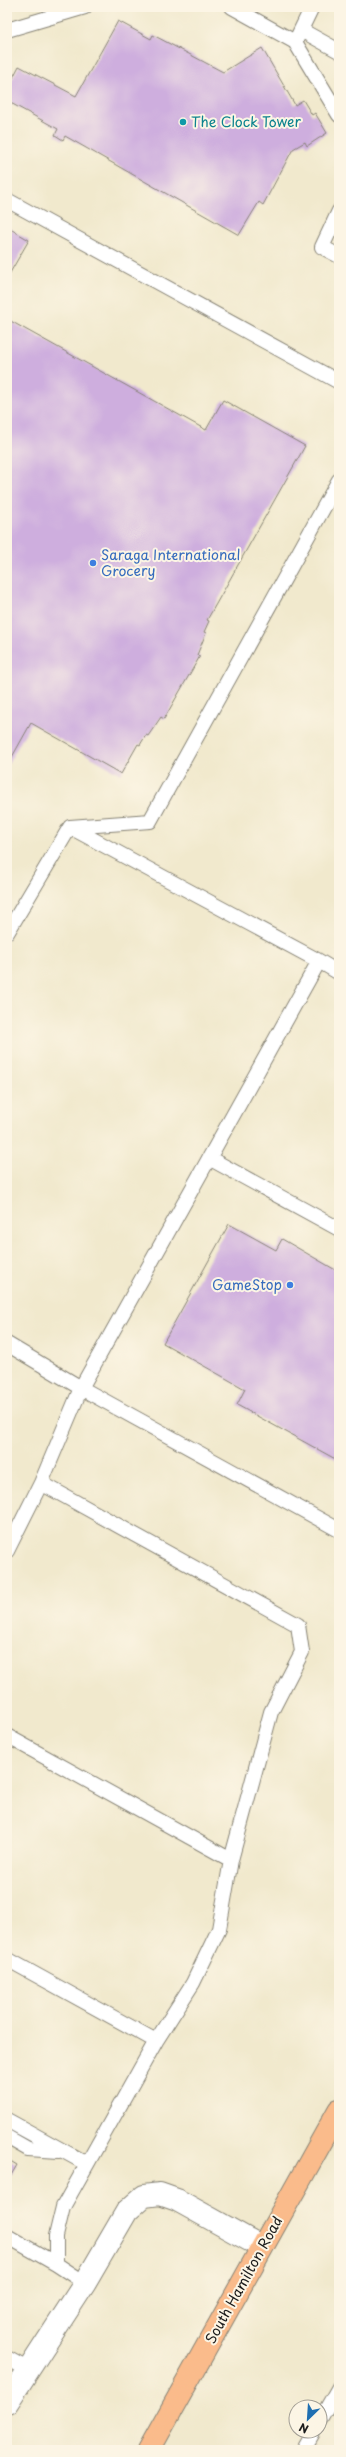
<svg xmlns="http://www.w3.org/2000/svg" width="346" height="2457" viewBox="0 0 346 2457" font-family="'Playpen Sans',sans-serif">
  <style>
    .building { fill: #ceaede }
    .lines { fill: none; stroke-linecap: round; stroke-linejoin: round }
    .lane-casing { stroke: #868274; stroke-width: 16 }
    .street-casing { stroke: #868274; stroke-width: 24 }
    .primary-casing { stroke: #868274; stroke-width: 24 }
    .lane { stroke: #fff; stroke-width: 14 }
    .street { stroke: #fff; stroke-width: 22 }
    .primary { stroke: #fabb8b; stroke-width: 22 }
    .culture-dot { fill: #0f9aa8; stroke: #fcf5e5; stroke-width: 1.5 }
    .shop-dot { fill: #3f7fe0; stroke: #fcf5e5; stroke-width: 1.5 }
    .labels { text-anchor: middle; stroke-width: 4; stroke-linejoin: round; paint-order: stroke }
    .culture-label { font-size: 14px; fill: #0d838f; stroke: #fcf5e5; text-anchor: start }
    .shop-label { font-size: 14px; fill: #366cbe; stroke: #fcf5e5; text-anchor: start }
    .street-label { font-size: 14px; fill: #1c1c1c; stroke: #fcf5e5 }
  </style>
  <rect width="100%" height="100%" fill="#fcf5e5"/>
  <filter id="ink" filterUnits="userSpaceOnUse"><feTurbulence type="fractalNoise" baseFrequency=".025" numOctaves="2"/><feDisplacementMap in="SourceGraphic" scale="8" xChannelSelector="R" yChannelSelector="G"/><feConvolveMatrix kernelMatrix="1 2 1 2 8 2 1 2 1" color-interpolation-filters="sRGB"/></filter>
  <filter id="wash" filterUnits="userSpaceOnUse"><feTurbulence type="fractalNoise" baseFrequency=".012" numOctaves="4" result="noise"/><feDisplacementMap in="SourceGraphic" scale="16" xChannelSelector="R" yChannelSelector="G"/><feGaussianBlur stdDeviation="0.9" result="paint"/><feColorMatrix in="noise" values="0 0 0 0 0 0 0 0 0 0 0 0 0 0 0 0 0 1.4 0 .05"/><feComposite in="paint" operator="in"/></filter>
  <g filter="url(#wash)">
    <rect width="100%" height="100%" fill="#f1e9cd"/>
    <g id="blocks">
      <!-- building -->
      <path class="building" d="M118 21 151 39 153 35 223 72 262 48 295 105 303 100 312 115 315 113 327 133 307 146 305 142 293 149 263 205 259 202 239 235 65 136 63 140 55 135 58 129 7 101V89L19 66 76 96Z
        M7 227 29 240 7 278Z
        M7 319 206 430 223 400 305 446 207 620 209 621 204 632 206 633 197 655 200 656 164 719 161 717 148 736 146 735 140 745 138 744 121 774 31 723 7 766Z
        M229 1224 276 1250 282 1239 339 1272V1461L237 1405 245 1389 163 1343Z
        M7 2159 17 2165 7 2182Z"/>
    </g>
  </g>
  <g filter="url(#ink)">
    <use href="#blocks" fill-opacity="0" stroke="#868274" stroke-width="1"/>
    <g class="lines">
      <!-- lane casing -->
      <g class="lane-casing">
        <path id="lane" d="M232 7 295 42 339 115
          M7 30 85 7
          M301 30 339 51
          M297 38 312 7
          M7 200 339 382
          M339 211 322 247 339 256
          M70 827 319 961
          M7 933 70 827 150 821 339 480
          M339 973 319 961 81 1388 339 1530
          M209 1158 339 1229
          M7 1344 81 1388 41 1483
          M7 1551 41 1483 298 1625 302 1652 271 1712 231 1860 219 1929 193 1983 156 2041 63 2207 56 2236V2264L85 2283
          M7 1736 231 1860
          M7 1959 156 2041
          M7 2120 87 2164
          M7 2137 28 2149 59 2151
          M7 2236 56 2264
          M7 2358 27 2369
          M320 2420 339 2387
          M303 2450 314 2431"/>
      </g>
      <!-- street casing -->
      <g class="street-casing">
        <path id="street" d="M7 2403 85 2283 127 2211 144 2196 160 2194 177 2200 262 2247"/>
      </g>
      <!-- primary casing -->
      <g class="primary-casing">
        <path id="primary" d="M149 2450 339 2110"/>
      </g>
      <!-- lane -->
      <use href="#lane" class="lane"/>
      <!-- street -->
      <use href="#street" class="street"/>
      <!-- primary -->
      <use href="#primary" class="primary"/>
    </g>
  </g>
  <!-- markers -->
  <circle class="culture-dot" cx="183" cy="122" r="4"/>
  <g class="shop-dot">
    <circle cx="93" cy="563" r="4"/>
    <circle cx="290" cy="1285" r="4"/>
  </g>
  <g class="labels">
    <!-- culture labels -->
    <g class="culture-label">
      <text x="191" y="127">The Clock Tower</text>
    </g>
    <!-- shop labels -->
    <g class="shop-label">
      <text x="101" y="560">Saraga International<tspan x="101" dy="16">Grocery</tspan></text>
      <text x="282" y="1290" text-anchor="end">GameStop</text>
    </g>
    <!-- street labels -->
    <g class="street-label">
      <text transform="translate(244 2280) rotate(-61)" y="5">South Hamilton Road</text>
    </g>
  </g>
  <!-- margin -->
  <rect width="346" height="2457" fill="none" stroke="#fcf5e5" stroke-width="24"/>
  <!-- north arrow -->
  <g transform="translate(308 2419) rotate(205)"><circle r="19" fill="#fcf5e5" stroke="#a29e95"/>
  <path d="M0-3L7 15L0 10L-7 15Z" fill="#1f6fb2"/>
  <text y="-6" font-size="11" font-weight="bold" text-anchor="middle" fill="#1c1c1c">N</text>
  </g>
</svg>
